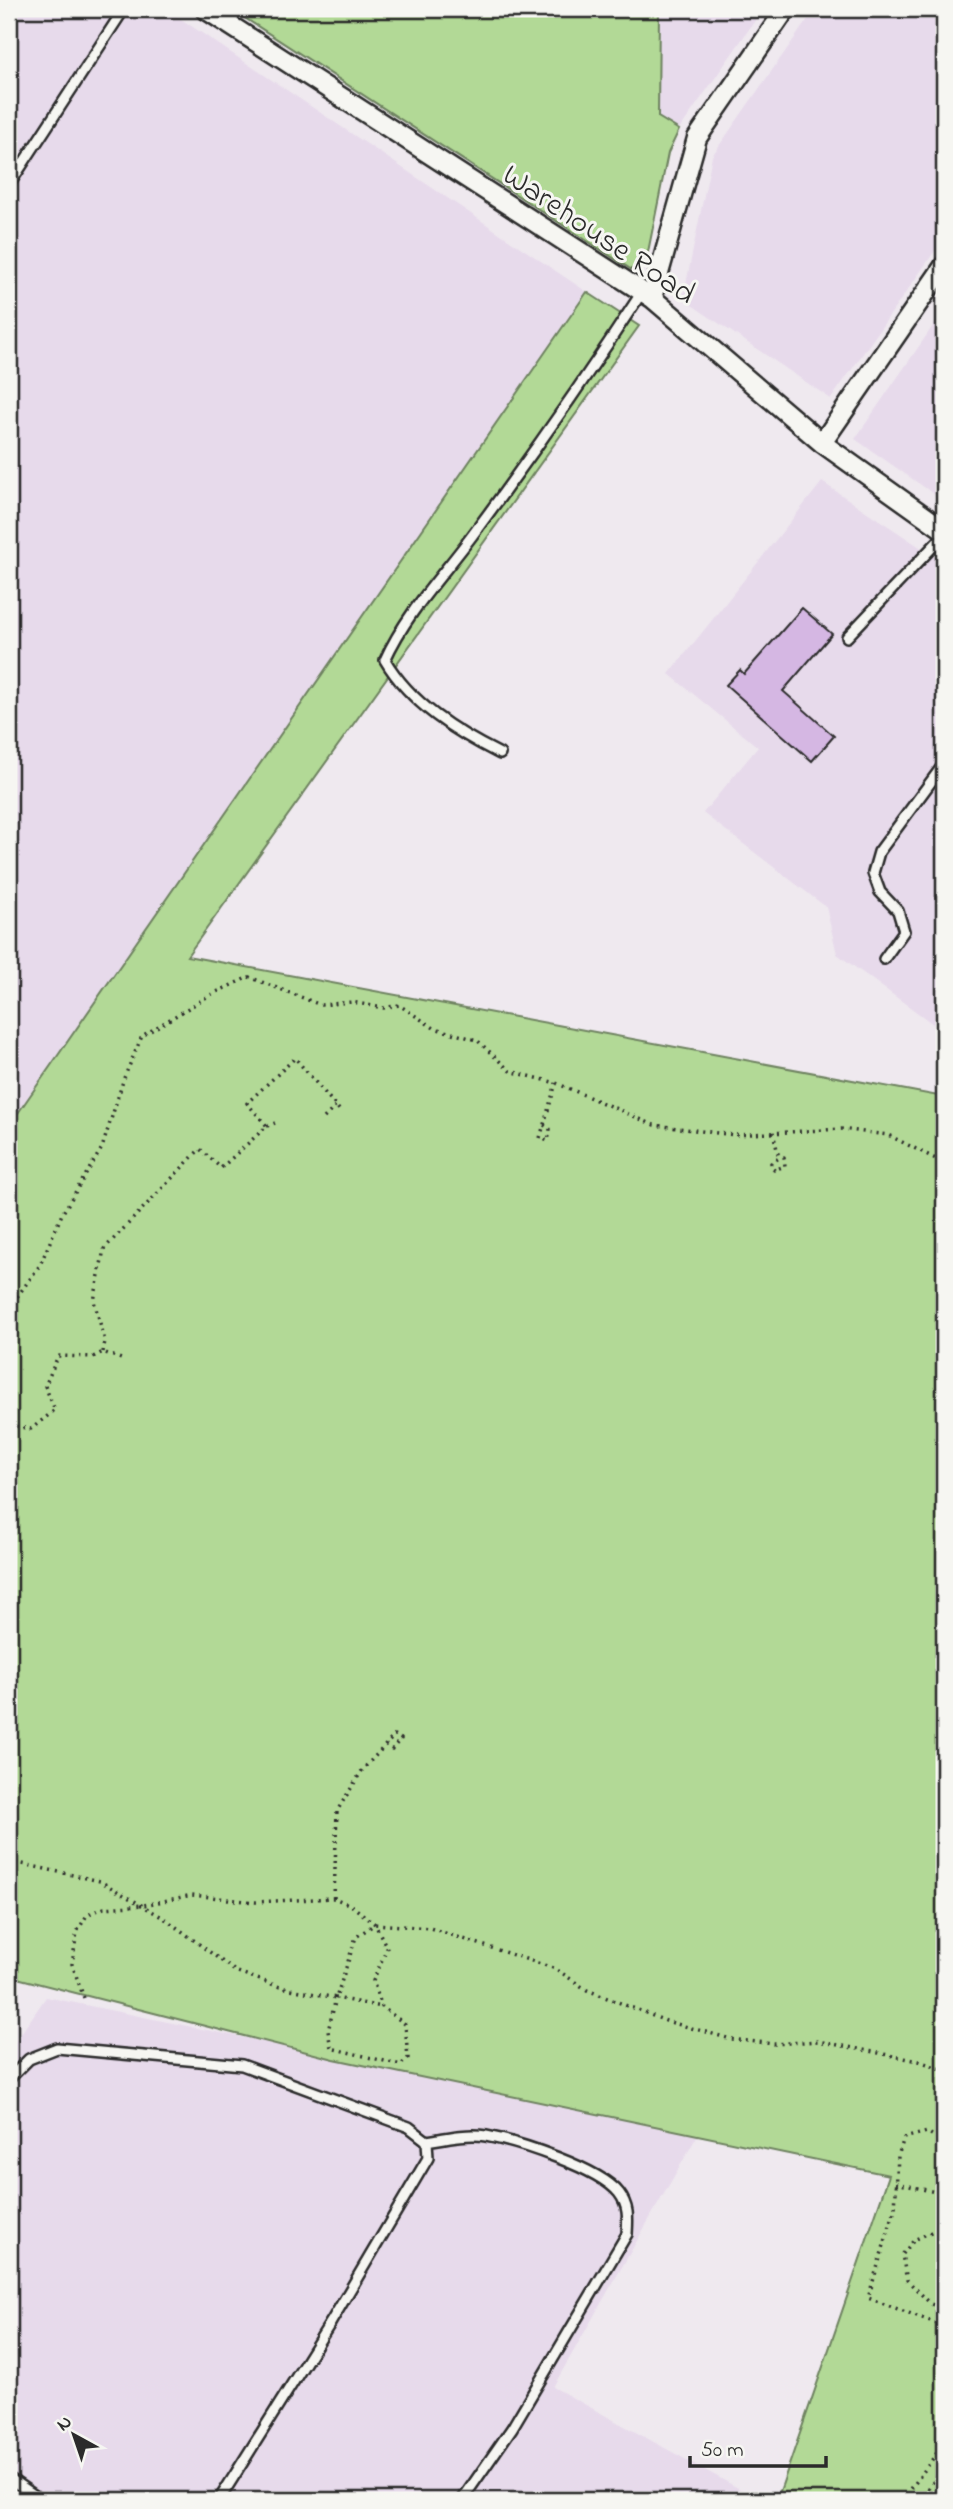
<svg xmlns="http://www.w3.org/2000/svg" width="953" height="2509" viewBox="0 0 953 2509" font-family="'Indie Flower',sans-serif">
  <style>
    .built { fill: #e7daeb }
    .green { fill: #b2d996; stroke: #6e8260; stroke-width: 2 }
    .building { fill: #d5b7e3; stroke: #2b2b2b; stroke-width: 2 }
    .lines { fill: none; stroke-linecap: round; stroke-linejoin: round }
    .lane-casing { stroke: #2b2b2b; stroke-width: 14 }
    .street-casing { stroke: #2b2b2b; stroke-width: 23 }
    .path { stroke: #2b2b2b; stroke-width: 3.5; stroke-dasharray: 2 5; stroke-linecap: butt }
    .lane { stroke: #f6f6f2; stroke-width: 9 }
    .street { stroke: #f6f6f2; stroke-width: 18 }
    .labels { text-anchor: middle; stroke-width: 6; stroke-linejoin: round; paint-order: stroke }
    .street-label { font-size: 32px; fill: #2b2b2b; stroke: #f6f6f2 }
  </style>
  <rect width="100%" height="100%" fill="#efe9ef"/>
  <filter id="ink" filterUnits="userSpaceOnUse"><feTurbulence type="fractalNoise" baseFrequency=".0143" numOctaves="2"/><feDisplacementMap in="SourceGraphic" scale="14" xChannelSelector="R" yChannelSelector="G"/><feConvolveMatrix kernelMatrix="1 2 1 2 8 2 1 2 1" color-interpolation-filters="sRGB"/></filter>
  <g filter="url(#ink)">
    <!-- built -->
    <path class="built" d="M9 9H166L587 292 9 1126Z
      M659 9H763L679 130 658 117Z
      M815 9H944V238L831 399 683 299 712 156Z
      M944 310V501L855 439Z
      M822 482 944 563V1032L837 954 826 907 703 813 758 747 669 674Z
      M46 1997 700 2131 553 2387 760 2500H9V2051Z"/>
    <!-- green -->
    <path class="green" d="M231 9H659L658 117 679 130 668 153 647 257 632 270Z
      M587 292 639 326 187 956 944 1097V2500H777L889 2175 334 2059 9 1976V1126Z"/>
    <!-- building -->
    <path class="building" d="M802 608 832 634 783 691 834 736 812 761 726 685 740 670 744 674Z"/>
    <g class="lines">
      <!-- lane casing -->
      <g class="lane-casing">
        <path id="lane" d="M9 185 124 9
          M847 637 944 535
          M500 754C456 732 411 704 385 660 407 611 446 572 477 529 535 451 590 372 642 292
          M884 959 904 931 898 911 880 892 873 873 879 852 944 764
          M9 2079 29 2059 57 2048 242 2065 409 2127 427 2141C445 2138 467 2133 486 2136 518 2142 599 2168 619 2193 629 2206 628 2218 627 2234L512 2428 462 2500
          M9 2478 41 2500
          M219 2500 331 2322 428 2158 427 2141"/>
      </g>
      <!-- street casing -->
      <g class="street-casing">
        <path id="street" d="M205 9 652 298 822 443 944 530
          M652 298 697 138 786 9
          M822 443 944 266"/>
      </g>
      <!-- path -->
      <path class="path" d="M324 1118 336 1106
        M544 1125 550 1129 548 1141 540 1138 556 1083
        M267 1126 275 1123
        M773 1132 779 1158 771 1163 774 1170 785 1166 784 1157 779 1158
        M9 1308 40 1265 62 1214 102 1148 124 1078 142 1036 210 995 249 977 321 1005 352 1002 383 1008 399 1005 434 1028 477 1040 510 1071 556 1083 654 1125 734 1135 841 1129 888 1135 944 1163
        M103 1352 105 1341 94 1301 104 1249 200 1149 221 1168 267 1126 247 1103 295 1058 341 1112
        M9 1425 31 1429 55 1410 45 1386 58 1356 93 1357 103 1352 121 1359
        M9 1861 100 1881 167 1920 235 1971 280 1987 336 1998 356 1937 375 1924 430 1928 556 1969 587 1990 666 2021 731 2039 774 2044 818 2041 919 2061 944 2070
        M334 1898 337 1811 363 1769 395 1735 401 1739 392 1749 386 1745
        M84 1998 72 1964 77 1932 87 1915 104 1908 144 1905 192 1895 255 1902 334 1898 351 1905 375 1924 387 1948 373 1981 382 2007 405 2024 408 2058 401 2065 331 2048 328 2031 336 1998 382 2007
        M944 2142 927 2132 904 2138 898 2156 895 2209 868 2298 944 2326
        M896 2183 944 2194
        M944 2226 914 2240 902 2255 907 2280 931 2304 944 2309
        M903 2500 944 2443
        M920 2500 944 2467"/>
      <!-- lane -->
      <use href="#lane" class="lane"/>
      <!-- street -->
      <use href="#street" class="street"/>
    </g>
  </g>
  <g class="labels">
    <!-- street labels -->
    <g class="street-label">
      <text transform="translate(600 233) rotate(34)" y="11">Warehouse Road</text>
    </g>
  </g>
  <!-- margin -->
  <rect width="953" height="2509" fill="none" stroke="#f6f6f2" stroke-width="35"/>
  <rect x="18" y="18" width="918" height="2474" fill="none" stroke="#2b2b2b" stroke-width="2.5" filter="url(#ink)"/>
  <!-- north arrow -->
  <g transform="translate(74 2435) rotate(320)" stroke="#f6f6f2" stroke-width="5" paint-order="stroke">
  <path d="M0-5L12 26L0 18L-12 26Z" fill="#2b2b2b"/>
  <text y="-10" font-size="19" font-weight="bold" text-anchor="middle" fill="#2b2b2b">N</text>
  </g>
  <!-- scale -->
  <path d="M690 2456v10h136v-10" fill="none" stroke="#2b2b2b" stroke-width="3.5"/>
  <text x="701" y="2456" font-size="21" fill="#2b2b2b" stroke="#f6f6f2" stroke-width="5" paint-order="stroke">50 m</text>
</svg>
